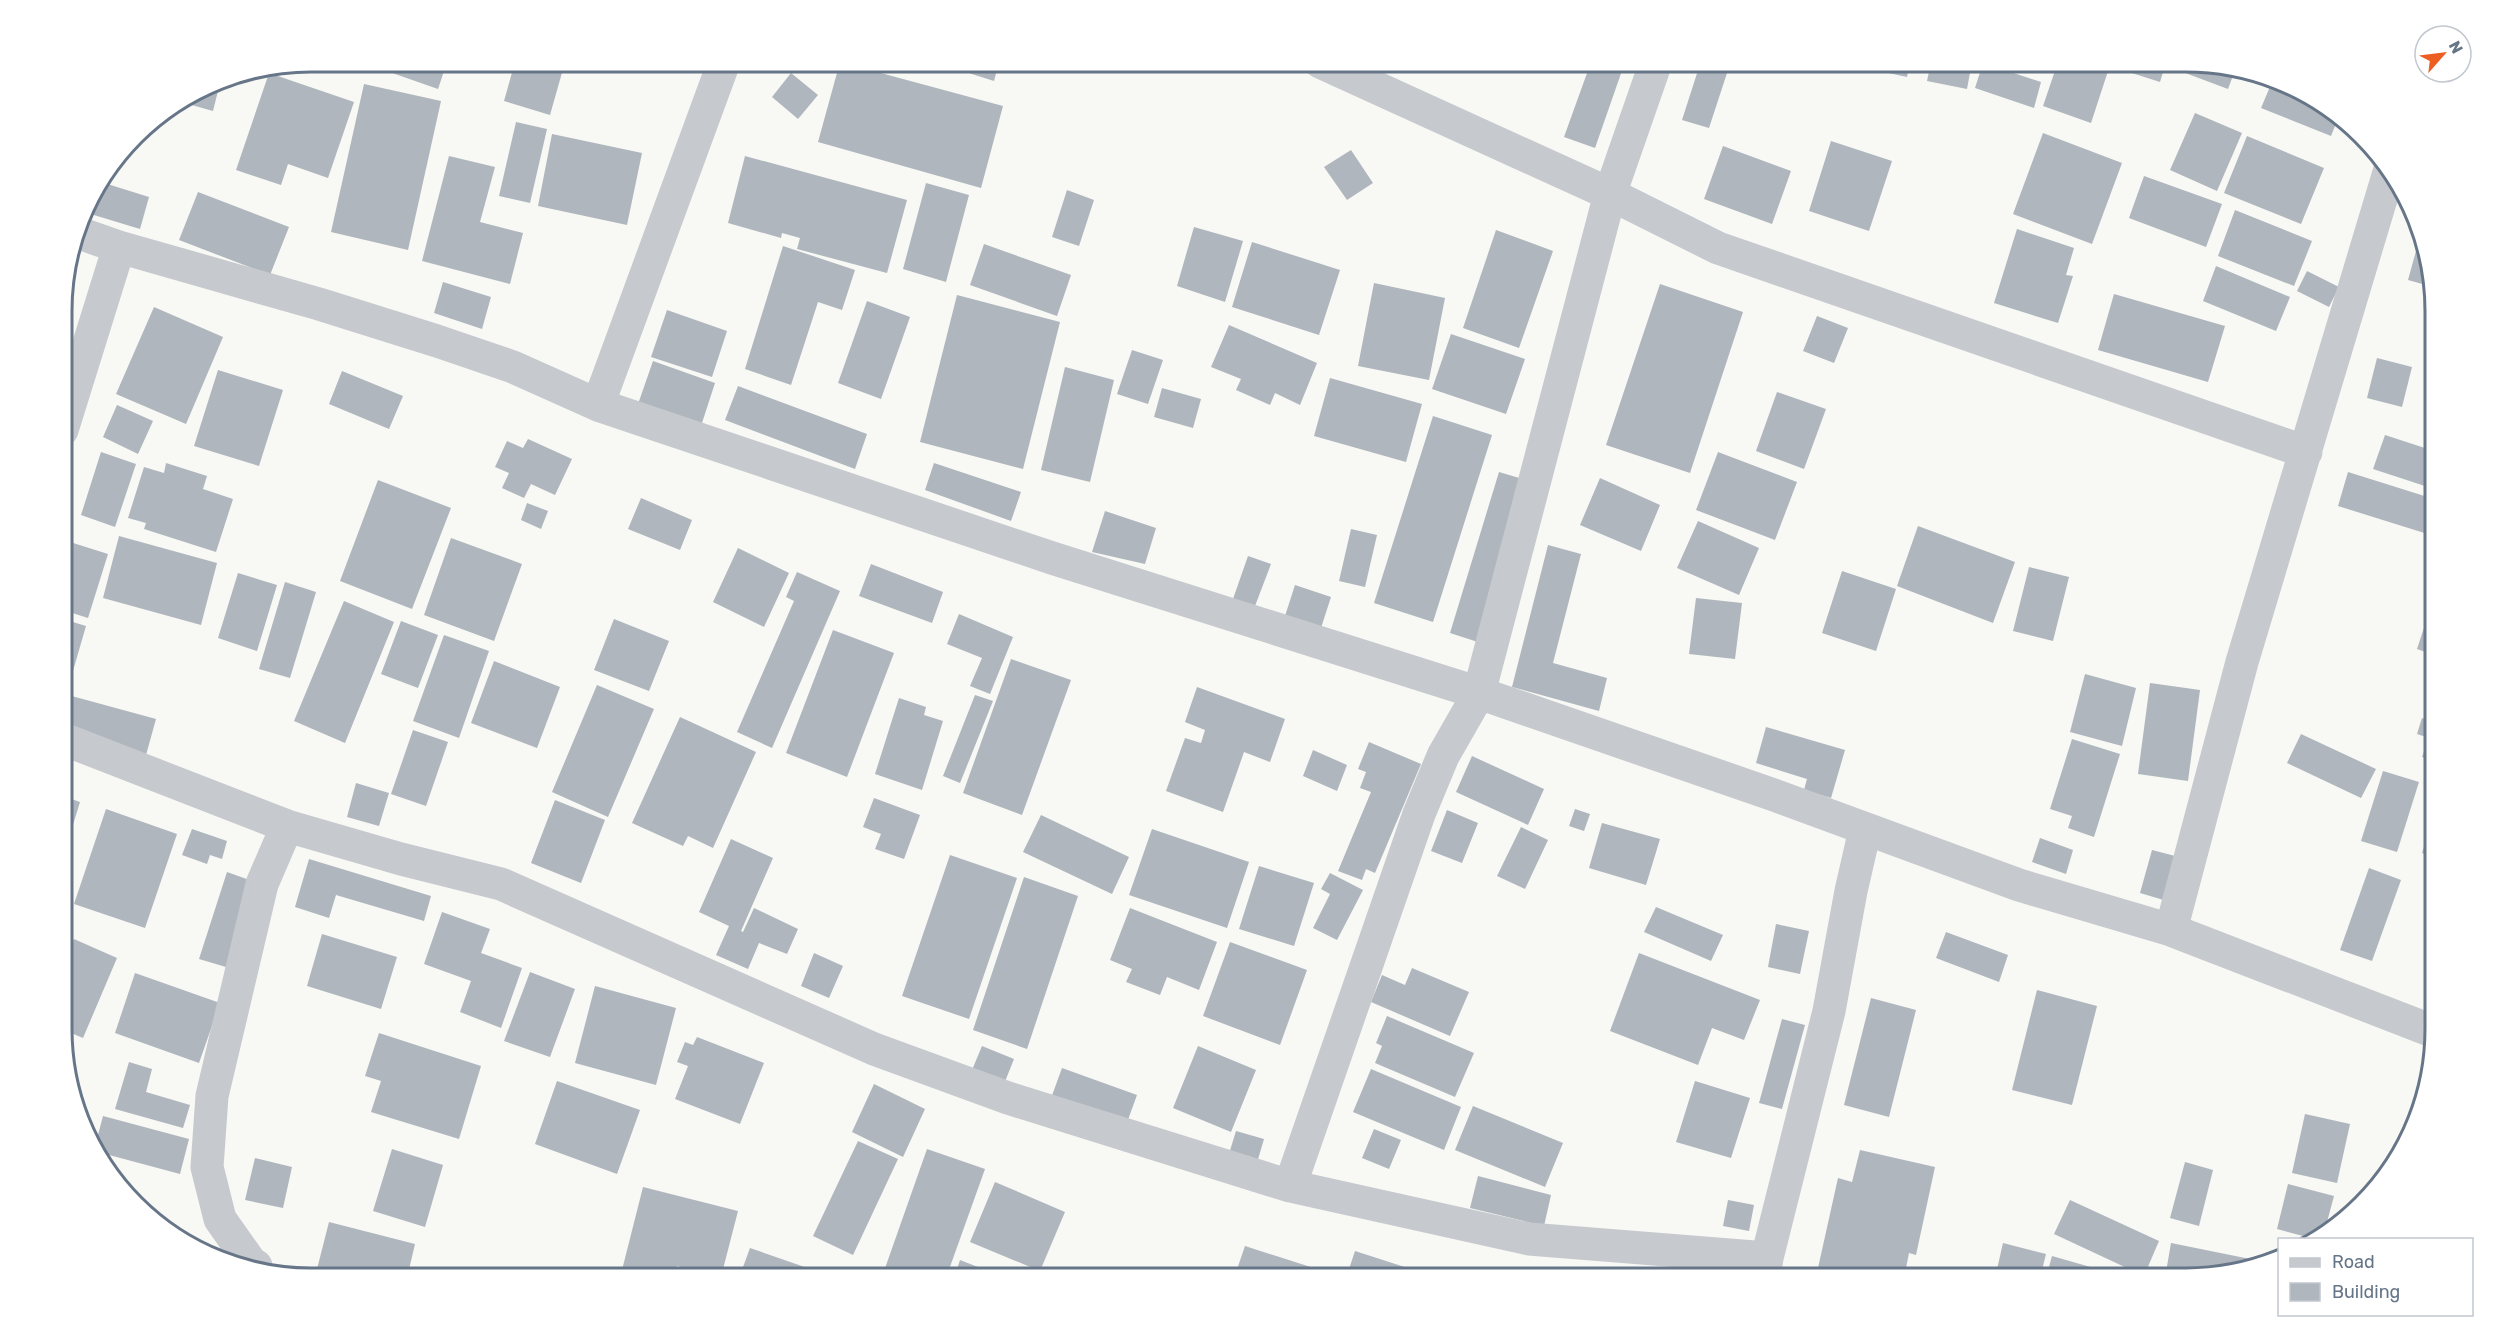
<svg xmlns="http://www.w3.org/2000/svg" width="2497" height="1340" viewBox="0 0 2497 1340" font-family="Rubik,sans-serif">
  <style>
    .building { fill: #afb6bd }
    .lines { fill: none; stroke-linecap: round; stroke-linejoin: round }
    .minor { stroke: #c6c9cd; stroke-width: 33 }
    .rim { fill: none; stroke: #667688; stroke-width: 3 }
  </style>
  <rect width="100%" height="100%" fill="#f8f8f5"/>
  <!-- building -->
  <path class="building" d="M380 62H447L438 89 378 68Z
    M515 62H565L550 115 504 101Z
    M840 62 1003 106 981 188 818 142Z
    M959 62H999L994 81 956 69Z
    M1591 62H1625L1595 148 1564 137Z
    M1817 62H1848L1846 70Z
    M1867 62H1910L1907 77 1865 68Z
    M1931 62H1972L1967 89 1927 81Z
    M2058 62H2090L2109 68 2091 123 2043 106Z
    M2115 62H2166L2160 82 2113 67Z
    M2174 62H2186L2234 73 2228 89 2172 68Z
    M1983 63 2041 82 2034 108 1975 88Z
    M1700 64 1727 73 1709 128 1682 120Z
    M269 73 354 102 328 178 288 164 281 185 236 170Z
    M791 73 818 95 798 119 772 97Z
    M221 79 213 111 181 102 216 80Z
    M2272 82 2297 87 2339 116 2331 136 2261 108Z
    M364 84 441 101 408 250 331 232Z
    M2195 113 2242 133 2217 191 2170 170Z
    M516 122 547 129 530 203 499 196Z
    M2043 133 2122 163 2092 244 2013 214Z
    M552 134 642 153 627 225 538 206Z
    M2247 136 2324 168 2301 224 2224 193Z
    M1831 141 1892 161 1869 231 1809 211Z
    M1723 146 1791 171 1772 224 1704 199Z
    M1351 150 1373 183 1347 200 1324 167Z
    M449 156 495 167 480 222 523 233 510 284 422 261Z
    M745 156 907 200 887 273 797 249 800 238 782 233 781 238 728 223Z
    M2144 176 2222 204 2206 247 2129 218Z
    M101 182 149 197 140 229 84 212 87 200Z
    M926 183 969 195 946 282 903 269Z
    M1067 190 1094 200 1079 246 1052 237Z
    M198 192 289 227 270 275 179 240Z
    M2235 210 2312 241 2294 286 2218 256Z
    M1194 227 1243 241 1225 302 1177 286Z
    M2017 229 2074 248 2066 275 2073 276 2058 323 1994 303Z
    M1496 230 1553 251 1519 348 1463 328Z
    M2419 240 2433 279V287L2408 280Z
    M1252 242 1340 270 1319 335 1232 307Z
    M984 244 1071 275 1057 316 970 285Z
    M783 246 855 270 842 310 818 302 791 385 745 369Z
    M2216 266 2290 297 2276 331 2203 301Z
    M2307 271 2339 287 2329 307 2297 291Z
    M443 282 491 297 482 329 434 313Z
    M1374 283 1445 298 1429 380 1358 366Z
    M1660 284 1743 312 1690 473 1606 445Z
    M2114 294 2225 326 2208 382 2098 350Z
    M957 295 1060 322 1023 469 920 442Z
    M867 301 910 317 881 399 838 383Z
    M154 307 223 337 186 424 116 394Z
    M667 310 727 331 712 377 651 357Z
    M1817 316 1848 328 1834 363 1803 351Z
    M1229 325 1317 363 1300 405 1275 393 1270 405 1236 390 1241 379 1211 367Z
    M1451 334 1525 359 1506 414 1432 389Z
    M1132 350 1163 360 1148 404 1117 394Z
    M2377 358 2412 367 2402 407 2367 398Z
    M653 361 715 383 700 429 637 407Z
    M1065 367 1114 380 1090 482 1041 470Z
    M218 370 283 390 259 466 194 446Z
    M342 371 403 396 389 429 329 404Z
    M1330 378 1422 404 1406 462 1314 436Z
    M738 386 867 434 855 469 725 420Z
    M1162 388 1201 399 1193 428 1154 417Z
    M1777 392 1826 409 1804 469 1756 451Z
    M117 405 153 421 138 454 103 437Z
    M1433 416 1492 435 1433 622 1374 603Z
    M2385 435 2434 451V489L2373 469Z
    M528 439 572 459 555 495 531 484 524 498 502 488 509 473 495 467 507 441 523 448Z
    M101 452 136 464 115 527 81 515Z
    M1718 452 1797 482 1775 540 1696 510Z
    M166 463 207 476 203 489 233 499 216 552 144 529 146 523 128 518 144 467 164 473Z
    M934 463 1021 492 1011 521 925 490Z
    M1499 472 1533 482 1484 644 1450 633Z
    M2348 472 2434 499V536L2338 506Z
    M1600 478 1660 505 1641 551 1580 525Z
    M378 480 451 508 412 609 340 581Z
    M641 498 692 520 680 550 628 529Z
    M527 503 548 511 541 529 521 520Z
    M1105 511 1156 528 1145 564 1092 552Z
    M1698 521 1759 548 1739 595 1677 568Z
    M1918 526 2015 562 1993 623 1897 586Z
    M1351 529 1377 535 1365 587 1339 581Z
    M119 536 217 563 201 625 103 598Z
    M451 538 522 564 494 641 424 615Z
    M70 542 108 554 88 618 66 611 69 602 63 600V566Z
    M1548 545 1581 554 1553 663 1607 678 1599 711 1512 687Z
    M738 548 789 573 764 627 713 602Z
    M1248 556 1271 564 1255 606 1233 599Z
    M871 564 943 592 932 623 859 596Z
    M2029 567 2069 577 2053 641 2013 631Z
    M1842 571 1896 589 1876 651 1822 633Z
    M797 572 840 591 772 748 737 732 794 601 786 597Z
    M238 573 277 585 257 651 218 638Z
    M285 582 316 592 290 678 259 669Z
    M1295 585 1331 597 1320 631 1284 619Z
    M2434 597V655L2417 649Z
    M1696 598 1742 603 1735 659 1689 654Z
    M344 601 394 622 345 743 294 721Z
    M959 614 1013 637 990 694 970 686 982 658 947 644Z
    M63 619 86 626 64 702H63Z
    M614 619 669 641 649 691 594 670Z
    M401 621 438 635 418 688 381 674Z
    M833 630 894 653 847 777 786 753Z
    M444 635 489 651 459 738 413 721Z
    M1011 659 1071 680 1022 815 963 793Z
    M494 661 560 687 537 748 471 723Z
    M2085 674 2136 688 2122 746 2070 732Z
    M2150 683 2200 690 2188 781 2138 774Z
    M597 685 654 709 608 817 552 792Z
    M1197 687 1285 719 1270 762 1244 752 1223 812 1166 791 1185 738 1201 743 1205 730 1185 722Z
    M68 695 156 719 146 755 63 732V713Z
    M975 695 993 701 960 783 943 776Z
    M899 698 926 707 924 715 943 721 922 790 875 774Z
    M680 717 756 752 713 848 688 836 683 846 632 823Z
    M2422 718 2435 722V761L2422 757 2429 738 2417 734Z
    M1766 727 1845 750 1831 798 1804 790 1807 779 1756 763Z
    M413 730 448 742 426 806 391 794Z
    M2301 734 2376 769 2361 798 2287 763Z
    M2072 739 2120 754 2094 837 2068 828 2072 816 2050 809Z
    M1369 742 1421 764 1375 873 1366 869 1362 880 1338 871 1371 792 1360 788 1366 772 1358 769Z
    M1313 750 1347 765 1337 791 1303 776Z
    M1472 756 1544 789 1528 825 1456 792Z
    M2383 771 2419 782 2397 852 2361 841Z
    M356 783 389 793 379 826 347 817Z
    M63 796 80 802 64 854H63Z
    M874 798 920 815 904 859 875 849 881 834 863 827Z
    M555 800 605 820 581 883 531 863Z
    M106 809 177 834 145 928 74 904Z
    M1575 809 1590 814 1584 831 1569 826Z
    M1447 810 1478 823 1462 863 1431 851Z
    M1041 815 1129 857 1112 894 1023 852Z
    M2434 815H2435V858L2422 853Z
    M1602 823 1660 839 1646 885 1589 868Z
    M1521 827 1548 840 1525 889 1497 876Z
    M192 829 227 841 222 859 210 855 207 864 182 855Z
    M1152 829 1249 862 1227 928 1129 895Z
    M2040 838 2073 850 2066 874 2032 862Z
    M731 839 773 858 741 931 743 932 754 908 798 929 787 954 759 943 748 969 716 955 729 926 699 912Z
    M2152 850 2179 857 2167 901 2140 893Z
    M950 855 1017 878 969 1019 902 996Z
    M309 859 431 896 424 921 336 895 329 918 295 907Z
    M1259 866 1314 883 1294 946 1239 929Z
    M2369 868 2401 880 2372 961 2340 950Z
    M227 872 255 882 226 967 199 959Z
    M1330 873 1363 890 1337 940 1313 928 1330 894 1321 889Z
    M1024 877 1078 896 1027 1049 973 1030Z
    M1656 907 1723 935 1711 961 1644 932Z
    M1130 908 1217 942 1199 990 1167 977 1160 995 1126 982 1132 969 1110 960Z
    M442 912 490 929 481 953 522 968 501 1028 460 1012 471 981 424 964Z
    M1776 924 1809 931 1800 974 1768 967Z
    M1946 932 2008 955 1999 982 1936 958Z
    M322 934 397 957 381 1009 307 986Z
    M74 939 117 958 83 1038 64 1030 63 964Z
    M1230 942 1307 970 1280 1045 1203 1016Z
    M814 953 843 966 829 998 801 986Z
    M1639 953 1760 1000 1744 1040 1712 1028 1698 1065 1610 1031Z
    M1412 968 1469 992 1450 1036 1371 1002 1382 975 1405 985Z
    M530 972 575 989 550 1057 504 1041Z
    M135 973 220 1003 199 1063 115 1033Z
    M595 986 676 1008 656 1085 575 1063Z
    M2037 990 2097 1006 2072 1105 2012 1090Z
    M1871 998 1916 1010 1889 1117 1844 1105Z
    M1387 1016 1474 1053 1455 1097 1375 1063 1382 1046 1376 1043Z
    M1782 1019 1805 1025 1782 1109 1759 1103Z
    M379 1033 481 1066 459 1139 371 1112 381 1081 365 1076Z
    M697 1037 764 1063 740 1124 675 1099 688 1066 677 1062 685 1042 693 1045Z
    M982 1046 1014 1059 1004 1084 972 1070Z
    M1198 1046 1256 1070 1231 1132 1173 1108Z
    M129 1062 152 1069 146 1092 190 1105 183 1128 115 1109Z
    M1062 1068 1137 1095 1125 1128 1050 1101Z
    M1371 1069 1461 1107 1444 1150 1353 1112Z
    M557 1081 640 1110 617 1174 535 1144Z
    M1695 1081 1750 1098 1731 1158 1676 1142Z
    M874 1084 925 1109 903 1157 852 1132Z
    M1473 1106 1563 1143 1545 1187 1455 1150Z
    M2305 1114 2350 1124 2337 1183 2292 1173Z
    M103 1116 189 1139 180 1174 98 1152 95 1146Z
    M1374 1129 1401 1140 1389 1169 1362 1158Z
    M1236 1131 1264 1139 1256 1166 1228 1157Z
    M858 1141 898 1159 853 1255 813 1236Z
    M392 1149 443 1165 425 1227 373 1211Z
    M927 1149 985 1169 946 1278H895L883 1274Z
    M1860 1150 1935 1167 1916 1255 1909 1253 1904 1278 1816 1277 1838 1178 1852 1182Z
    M255 1158 292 1167 283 1208 245 1200Z
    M2185 1162 2213 1170 2199 1226 2170 1218Z
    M1478 1176 1551 1195 1544 1226 1470 1208Z
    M995 1182 1065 1212 1040 1271 970 1242Z
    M2288 1184 2334 1196 2323 1237 2318 1240 2277 1229Z
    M643 1187 738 1211 721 1277 677 1266 674 1278H620Z
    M1728 1200 1754 1205 1749 1231 1723 1226Z
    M2070 1200 2159 1241 2144 1276 2054 1234Z
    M2340 1214 2348 1216 2337 1225Z
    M329 1222 415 1244 407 1278H341L316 1273Z
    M2003 1243 2046 1254 2040 1278H1995Z
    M2171 1243 2255 1260 2254 1268 2202 1278H2165Z
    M1245 1246 1317 1269 1314 1278H1234Z
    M750 1248 822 1273 820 1278H739Z
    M1355 1251 1414 1270 1411 1278H1346Z
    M2052 1256 2094 1268 2091 1278H2046Z
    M960 1260 1006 1278H954Z
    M1074 1268 1100 1278H1070Z
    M2101 1269 2129 1277V1278H2098Z
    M837 1272 855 1278H835Z"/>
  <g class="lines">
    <!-- minor -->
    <path class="minor" d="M1320 62 1610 194 1718 248 2306 452
      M79 233 119 247 319 304 437 341 513 367 598 405 1052 558 1479 693 1774 795 2019 885 2171 930 2435 1032
      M598 405 724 62
      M62 430 119 247
      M63 739 287 826 401 859 501 884 874 1049 1008 1098 1290 1186 1529 1239 1767 1258
      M2171 930 2242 662 2390 169
      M1290 1186 1419 814 1443 756 1479 693 1610 194 1656 62
      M256 1266 251 1263 220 1219 207 1167 212 1096 262 884 287 826
      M1764 1278 1767 1258 1829 1011 1851 891 1865 830"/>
  </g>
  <!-- crop -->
  <path d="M0 0H2497V1340H0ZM311 72H2186A239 239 0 0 1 2425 311V1029A239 239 0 0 1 2186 1268H311A239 239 0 0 1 72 1029V311A239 239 0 0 1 311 72Z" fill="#fff" fill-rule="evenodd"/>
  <path class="rim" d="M311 72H2186A239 239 0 0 1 2425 311V1029A239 239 0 0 1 2186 1268H311A239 239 0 0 1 72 1029V311A239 239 0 0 1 311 72Z"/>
  <!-- legend -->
  <rect x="2278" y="1238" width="195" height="78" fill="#ffffff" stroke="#c2c8cf" stroke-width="1.5"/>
  <rect x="2290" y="1258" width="30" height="9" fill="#c6c9cd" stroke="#c2c8cf" stroke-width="1.5"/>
  <text x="2332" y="1268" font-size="18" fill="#667688">Road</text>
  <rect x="2290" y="1283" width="30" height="18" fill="#afb6bd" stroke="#c2c8cf" stroke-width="1.5"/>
  <text x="2332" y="1298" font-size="18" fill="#667688">Building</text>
  <!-- north arrow -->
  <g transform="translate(2443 54) rotate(62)"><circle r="28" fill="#ffffff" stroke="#c2c8cf" stroke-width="1.5"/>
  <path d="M0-4.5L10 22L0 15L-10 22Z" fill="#ec5e22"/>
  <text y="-9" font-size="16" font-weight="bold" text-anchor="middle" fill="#667688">N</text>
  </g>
</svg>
